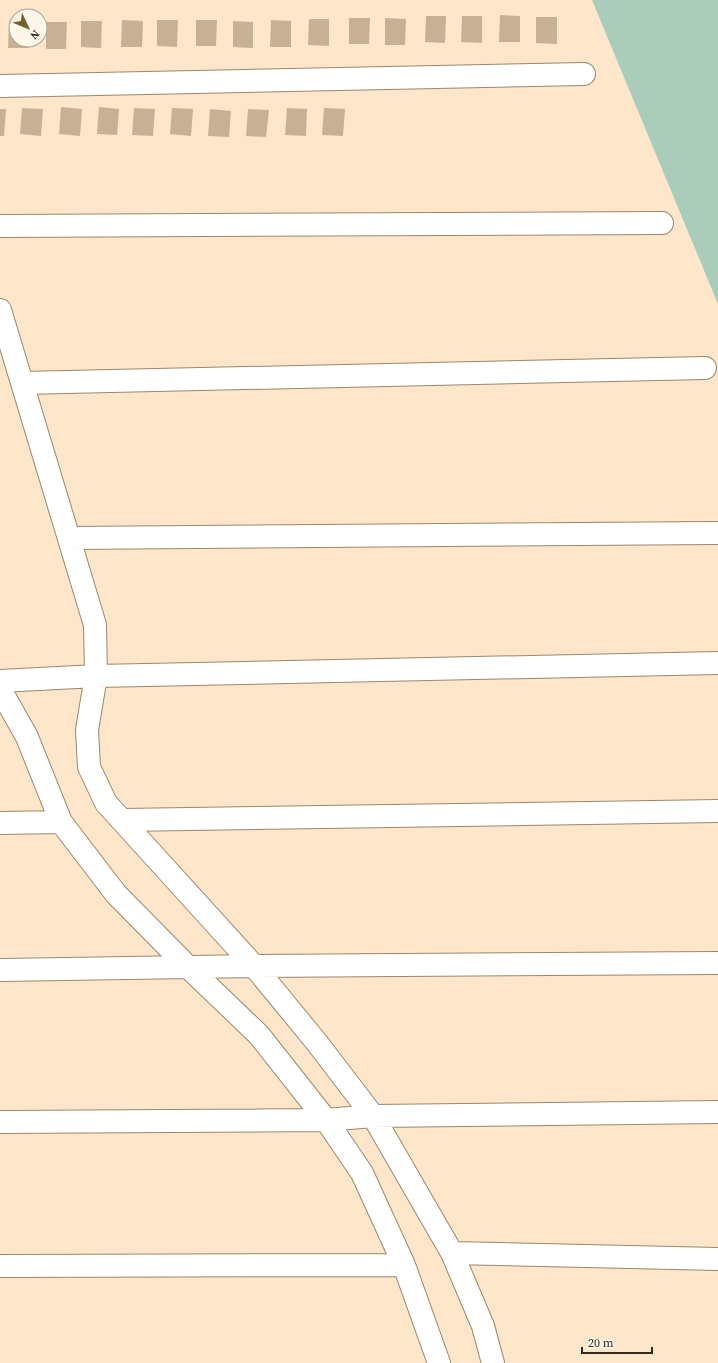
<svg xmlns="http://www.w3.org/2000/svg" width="718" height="1363" viewBox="0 0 718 1363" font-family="'Source Serif 4',serif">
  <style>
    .green { fill: #aacdbb }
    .building { fill: #c7b196 }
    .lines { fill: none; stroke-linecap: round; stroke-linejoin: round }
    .street-casing { stroke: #9c876d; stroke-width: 24 }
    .street { stroke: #fff; stroke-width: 22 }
  </style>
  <rect width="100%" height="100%" fill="#fde6c9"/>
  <!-- green -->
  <path class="green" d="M592 0H718V304Z"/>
  <!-- building -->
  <path class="building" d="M500 15 520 16V42H499Z
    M426 16H446L445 43 425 42Z
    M462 16H482V43L461 42Z
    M536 17H557V44L536 43Z
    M349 18H370L369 44H349Z
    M385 18 406 19 405 45H385Z
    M309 19H329V46L308 45Z
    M122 20 143 21 142 47H121Z
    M157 20H178L177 47 157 46Z
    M196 20H217L216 46H196Z
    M271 20 291 21V47H270Z
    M9 21H16V40H29V48H8Z
    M81 21H102L101 48 81 47Z
    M233 21 253 22V48L233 47Z
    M46 22H67L66 49H46Z
    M61 107 82 109 80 136 59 134Z
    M99 107 119 109 117 135 97 134Z
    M22 108 43 109 41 136 20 134Z
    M134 108 155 109 153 136 132 135Z
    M172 108 193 109 191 136 170 134Z
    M287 108 307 109 306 136 285 135Z
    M324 108 345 109 343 136 322 135Z
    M0 109H6L4 136H0Z
    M210 109 231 111 229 137 208 136Z
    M248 109 269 110 266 137 246 136Z"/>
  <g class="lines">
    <!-- street casing -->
    <g class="street-casing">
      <path id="street" d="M0 86 584 74
        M0 226 662 223
        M0 310 95 625 96 676 87 730 89 767 106 803 254 966 318 1044 373 1116 452 1253 483 1326 493 1363
        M22 383 705 368
        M69 538 718 533
        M0 681 96 676 718 663
        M0 689 27 737 61 822 116 894 188 967 259 1035 326 1120 362 1173 404 1265 439 1363
        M122 820 718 811
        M0 823 61 822
        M0 970 254 966 718 963
        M0 1122 326 1120 373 1116 718 1112
        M452 1253 718 1259
        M0 1266 404 1265"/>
    </g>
    <!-- street -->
    <use href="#street" class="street"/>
  </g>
  <!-- north arrow -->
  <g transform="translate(28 28) rotate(134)"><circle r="19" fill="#fff6ea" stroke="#ada498"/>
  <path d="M0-3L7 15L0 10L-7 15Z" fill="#716230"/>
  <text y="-6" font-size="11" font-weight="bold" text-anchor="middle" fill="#31281e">N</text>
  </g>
  <!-- scale -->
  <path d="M582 1347v6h70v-6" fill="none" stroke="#31281e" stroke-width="2"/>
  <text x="588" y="1347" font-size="12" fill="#31281e" stroke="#fff6ea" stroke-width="3" paint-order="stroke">20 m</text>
</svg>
